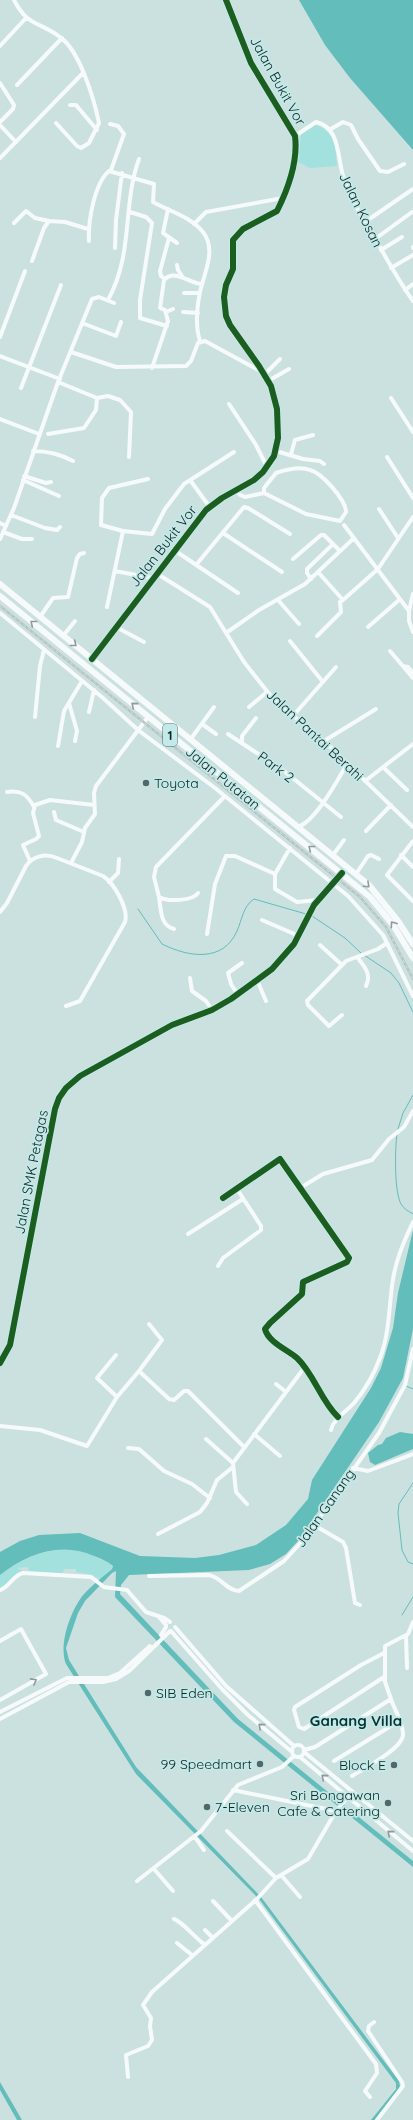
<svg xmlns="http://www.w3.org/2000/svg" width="413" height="2120" viewBox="0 0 413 2120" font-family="Quicksand,sans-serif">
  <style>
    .green { fill: #a3e1df }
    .water { fill: #62bdbb }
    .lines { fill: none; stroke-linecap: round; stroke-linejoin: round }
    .stream { stroke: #62bdbb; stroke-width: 1 }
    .minor { stroke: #f7fafa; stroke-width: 4 }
    .highway { stroke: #f7fafa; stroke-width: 6 }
    .rail-casing { stroke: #bcc2c1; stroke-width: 2.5 }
    .rail { stroke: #c1eae8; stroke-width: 1; stroke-dasharray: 3; stroke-linecap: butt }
    .cycleway-casing { stroke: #c1eae8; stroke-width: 8 }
    .cycleway { stroke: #1b5e20; stroke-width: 6 }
    .oneway { stroke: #919a99 }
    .poi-dot { fill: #546665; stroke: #c1eae8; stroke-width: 1.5 }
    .labels { text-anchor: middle; stroke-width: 3.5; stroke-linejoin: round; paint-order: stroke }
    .shield { fill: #c1eae8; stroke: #485f5e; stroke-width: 1 }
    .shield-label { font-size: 13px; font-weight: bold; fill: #142423 }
    .street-label { font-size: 14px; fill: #142423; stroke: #c1eae8 }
    .poi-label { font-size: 14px; fill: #142423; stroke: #c1eae8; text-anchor: start }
    .neighbourhood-label { font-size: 15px; font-weight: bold; fill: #0b3231; stroke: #c1eae8 }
  </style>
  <rect width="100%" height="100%" fill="#cae1e0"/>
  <!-- green -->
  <path class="green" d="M314 125C335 129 336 149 337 166L310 168 298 162 301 134Z
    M63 1549 80 1550 111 1564 112 1568 100 1580 93 1575 76 1572V1569H64L63 1573 29 1571 28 1567 17 1568 23 1571 0 1592V1575C22 1559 36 1553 63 1549Z"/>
  <!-- water -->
  <path class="water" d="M299 0H413V150L350 78 325 45Z
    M413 1230V1329L403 1378 379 1422 298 1541 286 1554 270 1564 249 1570 129 1575 121 1585 120 1594 238 1719 413 1861V1867L234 1722 115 1597 116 1571 112 1573 85 1601 78 1613 66 1648 69 1660 136 1767 261 1897 399 2081 400 2087 375 2120H371L396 2089V2083L259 1899 136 1774 66 1664C58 1645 71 1609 84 1594 92 1585 103 1577 112 1569L113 1566C107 1561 100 1558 94 1556 60 1541 27 1554 0 1575V1552L20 1541 39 1535 80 1533 140 1556 195 1558 219 1555 256 1545 286 1525 308 1499 312 1480 371 1388 381 1368 393 1328 398 1293Z
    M400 1432 413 1434V1449L375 1465 370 1462 368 1453 378 1445 382 1444 386 1438Z
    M0 2082 22 2120H17L0 2090Z"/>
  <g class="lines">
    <!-- stream -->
    <path class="stream" d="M138 909 162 944C188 957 223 963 237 931 242 920 243 906 254 899L306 914
      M312 916 345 938 361 953
      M364 955 391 973 399 983 413 1012
      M398 1129 403 1113 413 1095
      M397 1134C395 1149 394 1191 401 1204 404 1209 408 1211 413 1214
      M406 1386 413 1389
      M413 1483 399 1504 398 1513 402 1550 408 1562 413 1564
      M402 1615 413 1597"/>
    <!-- minor -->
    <path class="minor" d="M14 0C28 27 39 21 60 37 80 51 94 99 99 123L89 143 81 148 77 146 56 123
      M0 46 26 18
      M0 83 14 105 13 109 0 122
      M17 85 62 38
      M70 105H76L97 130
      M110 124 118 126 124 134 111 170
      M0 125 16 142
      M329 130 343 122 351 125 358 139 380 171 388 172 404 164
      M295 136 316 122C341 127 337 160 344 179 351 200 363 219 375 238 387 260 399 281 413 301
      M0 158 83 73
      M168 209 163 233 177 243
      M130 212 146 217 152 223 140 300V318L167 326
      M365 222 413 189
      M14 223 26 211 35 218 49 221 65 222 88 229
      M194 224 206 212 283 198
      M375 239 412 212
      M89 241C88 222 94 184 109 171L154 184 153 202C169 211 191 217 203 232 217 250 204 273 200 292 197 307 195 326 200 341
      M413 247V248
      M115 248 116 220 122 173
      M381 250 402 237
      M32 261 44 228 49 221
      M177 265 178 270 182 276
      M391 268 413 255
      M165 279 161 276 160 271 169 238
      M405 290 413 284
      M184 293H200
      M108 300C134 253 122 206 139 159
      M166 312 173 309
      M183 312 198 313
      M82 323 116 336 121 322
      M0 337 25 271
      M71 352 116 367 186 366 191 361 198 343 205 341 264 373
      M0 356 60 379
      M152 368 168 321 165 310 160 308 164 280C175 268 190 284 202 284
      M265 374 280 359
      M268 381 289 369
      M58 382 97 398 108 396 120 400 131 412 129 457
      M21 388 61 285
      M391 398 413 432
      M229 404 256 445 267 467
      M0 419 39 434
      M48 434 84 428 96 410 97 398
      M33 451C47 451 60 454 73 461
      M276 451 303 459 320 461 324 464
      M291 454 295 440 313 435
      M387 457 413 498
      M24 476 46 483 51 482
      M23 480 59 496
      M190 480 209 506
      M236 490 240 495 245 497 264 493 306 514 340 521 346 512C346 500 322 473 310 470 300 466 285 470 276 473L264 488V493
      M379 509 398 538
      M11 515 45 528 57 530 60 527
      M0 523 6 526
      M344 525 409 611V621L413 632
      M123 531 152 534 165 509 184 484 234 452
      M3 532 22 539H32
      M223 533 282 572
      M0 539 14 508 58 382 92 299 99 297 114 303
      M174 550 238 593
      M293 559 321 535H324L340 551
      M196 565 244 507 248 508 290 534
      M115 571 152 578
      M318 572 343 600 378 569 413 517
      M156 573 210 607 244 662 274 700 324 741 413 827
      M311 579 307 573V569L333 544
      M278 600 299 624
      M107 607 123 531 101 525 102 498 109 488 148 479
      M409 611 413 594
      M0 613 103 698 138 730 215 788 348 896 383 935 413 996
      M40 617 53 598 68 597 77 558 80 554 84 553
      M116 627 144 642
      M368 627 399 600
      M226 633 259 610 305 584 354 538
      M63 636 75 621
      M317 636 341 612 340 602 343 600
      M290 641 323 682
      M390 651 413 678
      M92 659 206 510 222 498 254 480 263 472 274 456 278 438 277 409 271 386 259 366 230 325 226 316 224 297 226 285 233 269V240L243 229 277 211C288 189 298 160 295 136L251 63 226 0
      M403 666 408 667 413 673 412 677
      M69 703 77 731 75 741
      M249 707 267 692
      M89 712 94 690
      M35 717 40 666 44 650
      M292 717 336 667
      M202 724 216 734
      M228 734 284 771 341 817
      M190 740 214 707
      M324 741 376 709
      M242 742V736L256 718
      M58 746 64 711 82 681
      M383 767 407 790
      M365 781 413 744
      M7 792C21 790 27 794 34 807
      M54 812 56 820 84 832
      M297 827C315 823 338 779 347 764
      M366 831 391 805
      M413 841 387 875 413 901
      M290 848 275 874V889L297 902 318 900
      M333 855 344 840
      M401 855 413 867
      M30 861 23 845 36 839 39 836 33 813 35 805 50 800 94 805
      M71 863 82 842 85 828 95 814 94 793 96 786 148 717
      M356 874 368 856 371 855 379 859
      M109 882 118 873 119 859
      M198 893C193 901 167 902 159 897L154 877 156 867 225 796
      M159 897C161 910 160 925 174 929
      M0 912 7 903 26 866C33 856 45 853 57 858L103 876C114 883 129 909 125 922L80 1001 66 1006
      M262 920 299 936
      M207 934 215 884 226 856H235L275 874
      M320 945 342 965
      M357 957C364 966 372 974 366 986
      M190 978 192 991 206 1001 212 1010
      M257 980 266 1001
      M238 995 231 984 228 973 242 963
      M342 1015 329 1026 308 1005 307 1001 346 961 378 949 387 943
      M300 1188 323 1174 372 1160 389 1139 404 1127 413 1111
      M223 1198 280 1159 349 1258 347 1262 303 1282 302 1294 270 1323 265 1329C268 1342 288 1350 297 1358 314 1374 321 1401 338 1417
      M188 1234 243 1199
      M218 1266 223 1258 261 1230V1226L237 1189
      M116 1355 97 1378 117 1397
      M0 1363 10 1345 55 1109 59 1098 66 1088 80 1076 172 1025 212 1010 231 999 272 969 294 944 314 905 342 873
      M139 1371 169 1399 174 1400 184 1391H188L244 1447
      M276 1384 286 1392
      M0 1426 40 1430 87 1446 117 1397 139 1371 162 1340 149 1324
      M331 1430C334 1418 346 1412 354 1403 365 1390 374 1374 380 1358 389 1335 389 1309 392 1286 395 1262 403 1243 413 1222
      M254 1434 280 1456
      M206 1439 233 1463
      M128 1448 139 1449 164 1471 192 1484 210 1498
      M353 1468 368 1471 413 1454
      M247 1504 236 1492 233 1463 304 1368
      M314 1525 343 1542 346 1548 355 1603 360 1605
      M158 1534 200 1512 207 1503 217 1480 233 1467
      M149 1576 209 1575C221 1577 227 1591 239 1591L284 1561 306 1537 379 1433 405 1385 413 1349
      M0 1590C10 1587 13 1575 23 1573L91 1577 104 1587 127 1590 146 1612 164 1618 170 1622
      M159 1617 166 1625
      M175 1627 226 1686 294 1746
      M171 1631 222 1689 248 1715 291 1751
      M161 1635 166 1627
      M406 1636 407 1668
      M0 1641 21 1629 46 1674 0 1700
      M384 1653 361 1665 295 1707 294 1710 299 1727 304 1729 384 1677
      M0 1712 67 1678H108L120 1673 150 1646
      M0 1719 69 1682H103L116 1679 129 1671 170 1631
      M292 1751a6 6 0 1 1 12 0a6 6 0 1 1-12 0Z
      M304 1750 315 1747 391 1699 385 1682V1646L408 1634 413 1622
      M304 1752 413 1841
      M300 1757 413 1851
      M334 1761 399 1721
      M352 1776C363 1769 402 1749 403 1735 404 1724 394 1709 391 1699
      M233 1790 336 1811
      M227 1831 276 1878
      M195 1837 204 1850
      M154 1869 173 1891
      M281 1875 300 1897
      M137 1881 201 1831 238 1785 282 1767 294 1756
      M255 1900 376 2064 377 2073 365 2091 370 2097
      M213 1901 231 1920
      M174 1919C183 1922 195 1938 204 1944
      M205 1930 212 1937
      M177 1943 192 1955
      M374 2022 369 2026 368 2031 402 2082 403 2086 377 2120
      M128 2077 126 2055 148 2046 152 2040 150 2026 151 2018 143 2005 152 1992 257 1899 276 1878 308 1859 336 1811 348 1797"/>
    <!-- highway -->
    <path class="highway" d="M0 584 369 885 398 921 413 944
      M0 596 370 897 393 925 413 958"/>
    <!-- rail casing -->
    <g class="rail-casing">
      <path id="rail" d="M0 606 360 897 386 927 413 979"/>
    </g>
    <!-- rail -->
    <use href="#rail" class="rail"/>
    <!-- cycleway casing -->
    <g class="cycleway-casing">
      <path id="cycleway" d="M92 659 206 510 222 498 254 480 263 472 274 456 278 438 277 409 271 386 259 366 230 325 226 316 224 297 226 285 233 269V240L243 229 277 211C288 189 298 160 295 136L251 63 226 0
        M223 1198 280 1159 349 1258 347 1262 303 1282 302 1294 270 1323 265 1329C268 1342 288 1350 297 1358 314 1374 321 1401 338 1417
        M0 1363 10 1345 55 1109 59 1098 66 1088 80 1076 172 1025 212 1010 231 999 272 969 294 944 314 905 342 873"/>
    </g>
    <!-- cycleway -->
    <use href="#cycleway" class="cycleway"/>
  </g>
  <!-- one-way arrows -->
  <defs><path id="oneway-chevron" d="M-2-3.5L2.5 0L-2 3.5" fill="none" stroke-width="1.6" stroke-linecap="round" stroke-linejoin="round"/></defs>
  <g class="oneway">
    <use href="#oneway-chevron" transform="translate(33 623) rotate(-141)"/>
    <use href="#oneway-chevron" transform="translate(74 644) rotate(39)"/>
    <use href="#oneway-chevron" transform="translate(134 705) rotate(-140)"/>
    <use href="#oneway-chevron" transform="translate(311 848) rotate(-141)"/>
    <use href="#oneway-chevron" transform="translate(367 885) rotate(43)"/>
    <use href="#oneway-chevron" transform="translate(393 924) rotate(-126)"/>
    <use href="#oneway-chevron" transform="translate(34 1681) rotate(-29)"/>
    <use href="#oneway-chevron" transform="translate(261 1726) rotate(-140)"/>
    <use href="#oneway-chevron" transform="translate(324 1777) rotate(-140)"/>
    <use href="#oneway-chevron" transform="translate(390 1833) rotate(-140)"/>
  </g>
  <!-- markers -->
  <g class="poi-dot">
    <circle cx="146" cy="783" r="4"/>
    <circle cx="148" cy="1693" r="4"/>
    <circle cx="260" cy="1764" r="4"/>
    <circle cx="394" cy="1765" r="4"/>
    <circle cx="388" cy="1803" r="4"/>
    <circle cx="207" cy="1807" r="4"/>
  </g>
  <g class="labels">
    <!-- shield labels -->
    <rect class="shield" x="163" y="724" width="14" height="22" rx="3"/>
    <g class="shield-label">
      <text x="170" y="740">1</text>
    </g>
    <!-- street labels -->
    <g class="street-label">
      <text transform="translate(278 81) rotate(61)" y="5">Jalan Bukit Vor</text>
      <text transform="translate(361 210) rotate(64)" y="5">Jalan Kosan</text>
      <text transform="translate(163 546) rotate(-52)" y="5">Jalan Bukit Vor</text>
      <text transform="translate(315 735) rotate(43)" y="5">Jalan Pantai Berahi</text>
      <text transform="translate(276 767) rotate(37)" y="5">Park 2</text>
      <text transform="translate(223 778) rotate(39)" y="5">Jalan Putatan</text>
      <text transform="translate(31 1172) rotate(-79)" y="5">Jalan SMK Petagas</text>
      <text transform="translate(325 1508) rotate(-55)" y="5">Jalan Ganang</text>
    </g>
    <!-- poi labels -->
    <g class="poi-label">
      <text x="154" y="788">Toyota</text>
      <text x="156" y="1698">SIB Eden</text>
      <text x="252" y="1769" text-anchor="end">99 Speedmart</text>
      <text x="386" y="1770" text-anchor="end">Block E</text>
      <text x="380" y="1800" text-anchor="end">Sri Bongawan<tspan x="380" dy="16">Cafe &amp; Catering</tspan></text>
      <text x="215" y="1812">7-Eleven</text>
    </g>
    <!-- neighbourhood labels -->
    <g class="neighbourhood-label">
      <text x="356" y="1726">Ganang Villa</text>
    </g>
  </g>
</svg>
